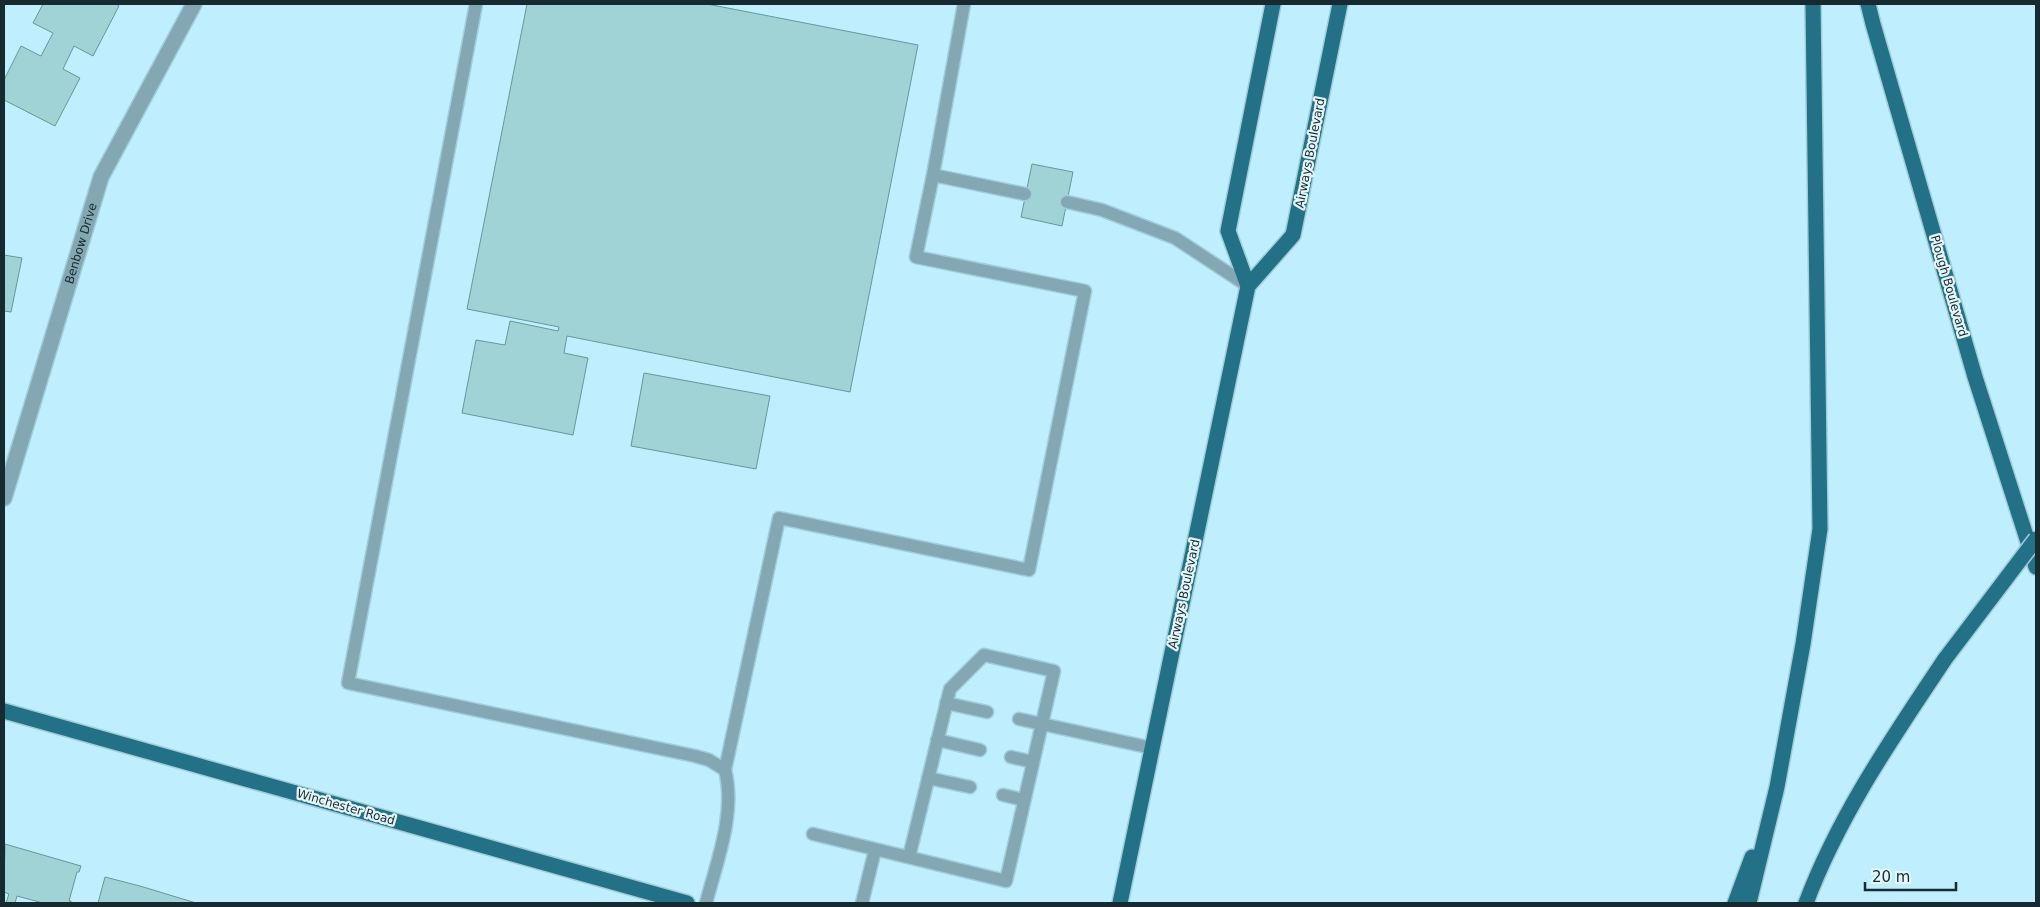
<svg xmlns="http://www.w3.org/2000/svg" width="2040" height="907" viewBox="0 0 2040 907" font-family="'DejaVu Sans',sans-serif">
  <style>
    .building { fill: #9fd3d6; stroke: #65979a }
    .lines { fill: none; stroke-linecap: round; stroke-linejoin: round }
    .lane-casing { stroke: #a1ccda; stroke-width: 15 }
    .street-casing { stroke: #a1ccda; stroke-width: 18 }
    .primary-casing { stroke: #a1ccda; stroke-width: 18 }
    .lane { stroke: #83a7b3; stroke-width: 12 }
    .street { stroke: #83a7b3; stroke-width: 15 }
    .primary { stroke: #227187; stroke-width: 15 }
    .primary-bridge-casing { stroke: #a1ccda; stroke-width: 18; stroke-linecap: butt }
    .primary-bridge { stroke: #227187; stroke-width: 15 }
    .labels { text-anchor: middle; stroke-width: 4.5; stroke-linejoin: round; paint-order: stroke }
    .street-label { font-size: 12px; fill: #172a30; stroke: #e4f7fd }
  </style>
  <rect width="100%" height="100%" fill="#bfefff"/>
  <!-- building -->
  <path class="building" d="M43 4H116L119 6 93 56 74 46 63 69 80 78 55 126 4 100V80L21 46 41 56 53 33 33 23Z
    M527 4H707L918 45 850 392 567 336 564 353 588 358 573 435 462 413 476 340 505 345 510 321 558 331 559 327 467 309Z
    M1032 164 1073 172 1062 226 1021 217Z
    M4 255 22 258 11 312 4 311Z
    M644 373 770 396 756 469 631 446Z
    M5 844 81 866 79 872H77L69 901H71V903H43L17 896 15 903H6L9 894 4 892Z
    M105 877 140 886 196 903H98Z"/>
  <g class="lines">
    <!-- lane casing -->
    <g class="lane-casing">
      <path id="lane" d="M476 4 348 683 695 756 709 760 725 770C736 813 717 861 706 903
        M933 175 964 4
        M1067 202 1102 210 1175 238 1248 286
        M946 703 987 712
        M1019 719 1152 748
        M937 740 980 750
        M1011 757 1033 762
        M725 770 779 518 1029 570 1085 291 916 257 933 175 1025 194
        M928 778 970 787
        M1003 795 1024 800
        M813 834 1006 881 1054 671 984 655 950 689 909 857
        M862 903 875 850"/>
    </g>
    <!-- street casing -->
    <g class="street-casing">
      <g id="street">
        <path id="s1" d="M4 498 101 177 194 4"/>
      </g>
    </g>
    <!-- primary casing -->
    <g class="primary-casing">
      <path id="primary" d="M1868 4 1873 24 1975 377 2036 567
        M1248 286 1228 231 1273 4
        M4 711 687 903
        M1120 903 1248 286 1293 235 1340 4
        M1735 903 1752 857
        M1749 903 1777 787 1803 644 1820 529 1813 4
        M1806 903C1839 815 1893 737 1945 659"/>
    </g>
    <!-- lane -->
    <use href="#lane" class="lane"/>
    <!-- street -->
    <use href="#street" class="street"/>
    <!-- primary -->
    <use href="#primary" class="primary"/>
    <!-- primary-bridge casing -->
    <g class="primary-bridge-casing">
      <path id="primary-bridge" d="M1945 659 2036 539"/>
    </g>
    <!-- primary-bridge -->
    <use href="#primary-bridge" class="primary-bridge"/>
  </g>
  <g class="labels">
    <!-- street labels -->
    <g class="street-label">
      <text transform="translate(1310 153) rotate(-79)" y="4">Airways Boulevard</text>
      <text dy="4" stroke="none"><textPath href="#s1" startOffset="266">Benbow Drive</textPath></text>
      <text transform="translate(1949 286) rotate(74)" y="4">Plough Boulevard</text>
      <text transform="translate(1184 594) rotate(-78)" y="4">Airways Boulevard</text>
      <text transform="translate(346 807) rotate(16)" y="4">Winchester Road</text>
    </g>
  </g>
  <!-- border -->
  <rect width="2040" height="907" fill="none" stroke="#172a30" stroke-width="10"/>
  <!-- scale -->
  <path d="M1865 882v8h91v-8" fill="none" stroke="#172a30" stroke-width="2.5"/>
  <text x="1872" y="882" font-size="15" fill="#172a30" stroke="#e4f7fd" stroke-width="4" paint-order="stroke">20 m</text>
</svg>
